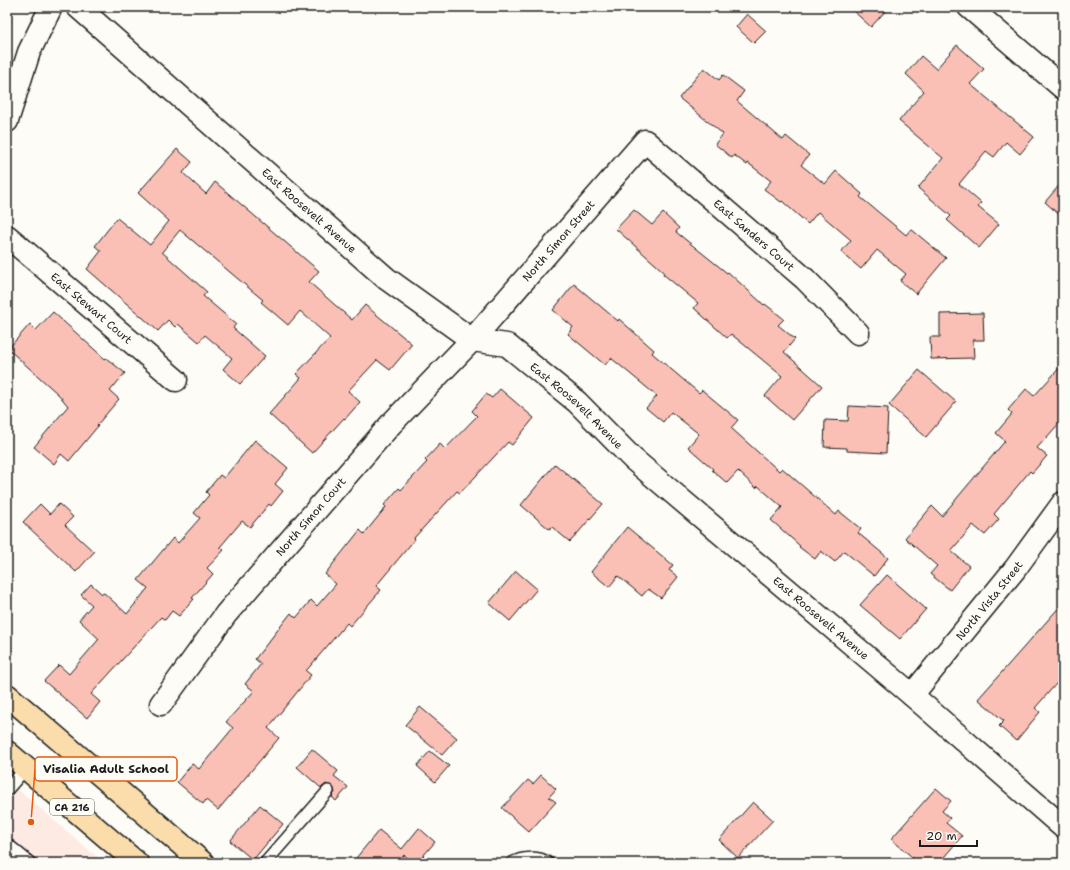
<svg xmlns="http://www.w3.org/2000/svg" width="1070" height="870" viewBox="0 0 1070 870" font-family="'Shantell Sans',sans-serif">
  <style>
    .built { fill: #fceae3 }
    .building { fill: #fbc0b5; stroke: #1c1c1c }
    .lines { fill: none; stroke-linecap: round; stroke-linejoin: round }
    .lane-casing { stroke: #1c1c1c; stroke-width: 14 }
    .street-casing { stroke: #1c1c1c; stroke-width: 25 }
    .primary-casing { stroke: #1c1c1c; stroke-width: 25 }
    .lane { stroke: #fdfcf7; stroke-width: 11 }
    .street { stroke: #fdfcf7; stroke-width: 22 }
    .primary { stroke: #faddab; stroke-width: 22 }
    .labels { text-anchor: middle; stroke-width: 3; stroke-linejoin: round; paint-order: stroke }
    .shield { fill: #fdfcf7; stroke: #605f5e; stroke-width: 1 }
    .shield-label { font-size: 10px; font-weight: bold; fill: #1c1c1c }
    .street-label { font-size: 11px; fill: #1c1c1c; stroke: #fdfcf7 }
    .leader { fill: none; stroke: #e8590c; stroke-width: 1.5 }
    .callout-dot { fill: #e8590c; stroke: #fdfcf7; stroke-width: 1.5 }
    .callout { fill: #fdfcf7; stroke: #e8590c; stroke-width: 1.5 }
    .callout-label { font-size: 12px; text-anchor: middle; font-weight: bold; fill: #1c1c1c }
  </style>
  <rect width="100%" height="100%" fill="#fdfcf7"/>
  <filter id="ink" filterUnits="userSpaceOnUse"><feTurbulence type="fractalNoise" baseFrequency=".025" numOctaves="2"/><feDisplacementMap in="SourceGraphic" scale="8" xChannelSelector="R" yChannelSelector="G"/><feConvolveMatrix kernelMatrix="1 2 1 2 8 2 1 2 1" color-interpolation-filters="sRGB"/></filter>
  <g filter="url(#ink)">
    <!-- built -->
    <path class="built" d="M7 780 104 863H7Z"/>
    <!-- building -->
    <path class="building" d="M849 7H889L871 27Z
      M747 14 766 31 754 43 736 27Z
      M957 45 984 69 970 84 1034 137 1020 154 1006 142 994 157 986 151 959 184 981 203 978 207 999 224 979 248 947 220 951 216 918 188 943 158 899 121 924 91 906 74 921 56 936 69Z
      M704 68 719 80 723 75 744 91 737 101 783 140 786 136 809 155 801 165 825 184 836 171 862 194 860 197 906 235 911 229 946 258 916 294 900 281 906 274 877 250 861 269 841 252 851 240 818 212 808 224 782 201 781 202 764 189 771 181 748 163 747 165 734 155 732 158 715 144 723 134 679 98Z
      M177 149 192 162 183 173 206 194 215 182 319 271 309 282 352 320 365 305 412 344 390 370 377 360 348 391 360 402 345 419 344 418 312 453 269 414 301 378 296 374 330 338 300 311 288 325 261 302 263 300 180 230 162 252 207 292 203 296 236 324 233 328 265 356 240 384 223 369 232 358 205 335 199 342 178 324 175 327 168 320 158 331 87 269 101 251 95 246 117 218 150 245 169 221 138 193Z
      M1063 181V218L1045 202Z
      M634 210 652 225 663 213 679 228 676 232 727 273 728 272 764 305 765 304 784 319 778 325 795 339 784 352 822 386 792 420 765 396 782 376 731 334 727 338 694 308 698 303 663 274 664 272 616 229Z
      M574 284 618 321 619 319 654 350 652 353 699 393 702 390 738 420 731 428 779 471 782 468 836 515 839 511 861 529 858 533 888 558 874 576 844 551 835 562 821 551 815 559 799 547 800 546 771 520 782 507 758 486 756 488 738 471 727 483 712 470 713 469 688 447 699 434 671 412 663 422 646 408 657 396 611 358 605 365 568 334 573 327 553 310Z
      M53 312 105 359 106 358 125 373 110 391 119 399 97 425 98 426 69 461 61 454 54 464 34 447 68 406 59 395 8 349 30 324 36 330Z
      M983 313 984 340H973L974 358 931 359 930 337H940V314Z
      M1063 364V419L1037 448 1047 456 1032 473 1030 471 994 514 999 519 985 535 973 525 951 551 969 566 950 590 930 574 937 566 905 538 932 506 942 516 1005 441 996 433 1012 414 1008 410 1026 389 1034 396Z
      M919 370 956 402 926 437 889 405Z
      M500 389 534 418 512 445 508 442 460 493 457 491 414 538 415 539 376 586 381 590 350 626 347 623 306 671 311 675 268 728 279 738 218 810 206 800 203 804 177 782 192 764 199 769 218 746 233 728 226 722 254 691 245 684 261 664 255 659 291 613 296 618 311 600 317 606 336 584 325 574 360 530 364 534 386 507 384 505 399 488 401 490 427 462 425 460 440 444 445 449 477 416 472 411 486 394 492 398Z
      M849 406 888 408 886 453 847 451V448L824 447 825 420 848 421Z
      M255 440 288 468 275 484 283 491 271 506 269 504 250 527 242 521 220 547 224 550 207 568 213 574 192 598 194 599 179 616 172 611 165 620 161 617 91 694 100 702 87 718 44 681 59 665 69 674 99 639 79 620 92 605 81 595 91 584 102 594 104 593 127 614 148 588 138 580 173 538 178 543 200 518 194 513 209 495 206 492 220 475 224 478Z
      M555 464 603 504 570 542 552 527 549 529 521 505Z
      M40 504 50 514 59 504 73 517 65 525 94 552 76 572 23 522Z
      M627 527 673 565 669 570 678 577 661 598 648 589 642 596 618 576 609 587 591 572Z
      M516 571 537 589 510 621 489 603Z
      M887 575 926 609 900 639 860 605Z
      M1063 603V676L1035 708 1040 712 1016 741 999 726 1004 721 978 699Z
      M420 707 457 738 442 755 405 725Z
      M312 749 338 771 334 776 348 787 336 801 332 797 335 792 332 786 326 784 321 788 297 767Z
      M430 751 449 766 435 782 417 766Z
      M541 775 556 789 549 797 556 802 529 832 502 808 528 780 533 784Z
      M936 788 951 801 942 811 950 818 946 823 962 836 939 863H919L891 839Z
      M753 802 773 820 738 858 719 840Z
      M260 805 283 824 253 860 230 841Z
      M419 828 435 842 417 863H414L404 855 398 863H352L379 830 402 849Z"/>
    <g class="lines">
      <!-- lane casing -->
      <g class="lane-casing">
        <path id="lane" d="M7 790 26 768
          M7 844 30 863
          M7 862 16 851
          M265 863 328 791
          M512 863C522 857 539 856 548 863"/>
      </g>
      <!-- street casing -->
      <g class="street-casing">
        <g id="street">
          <path id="s1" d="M78 7 387 279 472 340 507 345 577 402 633 459 912 695 1063 827"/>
          <path d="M969 7 1063 88"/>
          <path d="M7 121 29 52 51 7"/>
          <path id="s2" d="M7 236 176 380"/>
          <path id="s3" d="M912 695 1015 569 1063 503"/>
          <path id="s4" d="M161 704 226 614 391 424 472 340 645 141 805 279 858 333"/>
        </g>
      </g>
      <!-- primary casing -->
      <g class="primary-casing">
        <path id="primary" d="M7 695 203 863
          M7 752 137 863"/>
      </g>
      <!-- lane -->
      <use href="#lane" class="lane"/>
      <!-- street -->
      <use href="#street" class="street"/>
      <!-- primary -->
      <use href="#primary" class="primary"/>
    </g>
  </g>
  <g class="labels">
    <!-- shield labels -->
    <rect class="shield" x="50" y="799" width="44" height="16" rx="3"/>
    <g class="shield-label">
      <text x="72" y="811">CA 216</text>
    </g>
    <!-- street labels -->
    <g class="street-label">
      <text dy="4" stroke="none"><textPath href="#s1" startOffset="308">East Roosevelt Avenue</textPath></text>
      <text dy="4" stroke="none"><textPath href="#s4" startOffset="887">East Sanders Court</textPath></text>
      <text dy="4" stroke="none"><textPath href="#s4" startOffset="611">North Simon Street</textPath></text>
      <text dy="4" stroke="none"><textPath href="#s2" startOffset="111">East Stewart Court</textPath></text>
      <text dy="4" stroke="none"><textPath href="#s1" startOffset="644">East Roosevelt Avenue</textPath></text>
      <text dy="4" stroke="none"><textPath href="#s4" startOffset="240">North Simon Court</textPath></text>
      <text dy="4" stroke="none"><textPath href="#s3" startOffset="122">North Vista Street</textPath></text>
      <text dy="4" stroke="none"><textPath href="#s1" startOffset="968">East Roosevelt Avenue</textPath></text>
    </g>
  </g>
  <!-- callouts -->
  <path class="leader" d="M31 822L35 769"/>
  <circle class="callout-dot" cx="31" cy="822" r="4"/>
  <rect class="callout" x="35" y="757" width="142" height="24" rx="4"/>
  <g class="callout-label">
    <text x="106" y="773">Visalia Adult School</text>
  </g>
  <!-- margin -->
  <rect width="1070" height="870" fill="none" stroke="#fdfcf7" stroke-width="24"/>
  <rect x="12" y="12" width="1046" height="846" fill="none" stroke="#1c1c1c" stroke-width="1.5" filter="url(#ink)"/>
  <!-- scale -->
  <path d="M920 840v6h57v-6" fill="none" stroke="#1c1c1c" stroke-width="2"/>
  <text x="926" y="840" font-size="12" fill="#1c1c1c" stroke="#fdfcf7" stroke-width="3" paint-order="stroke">20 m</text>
</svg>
